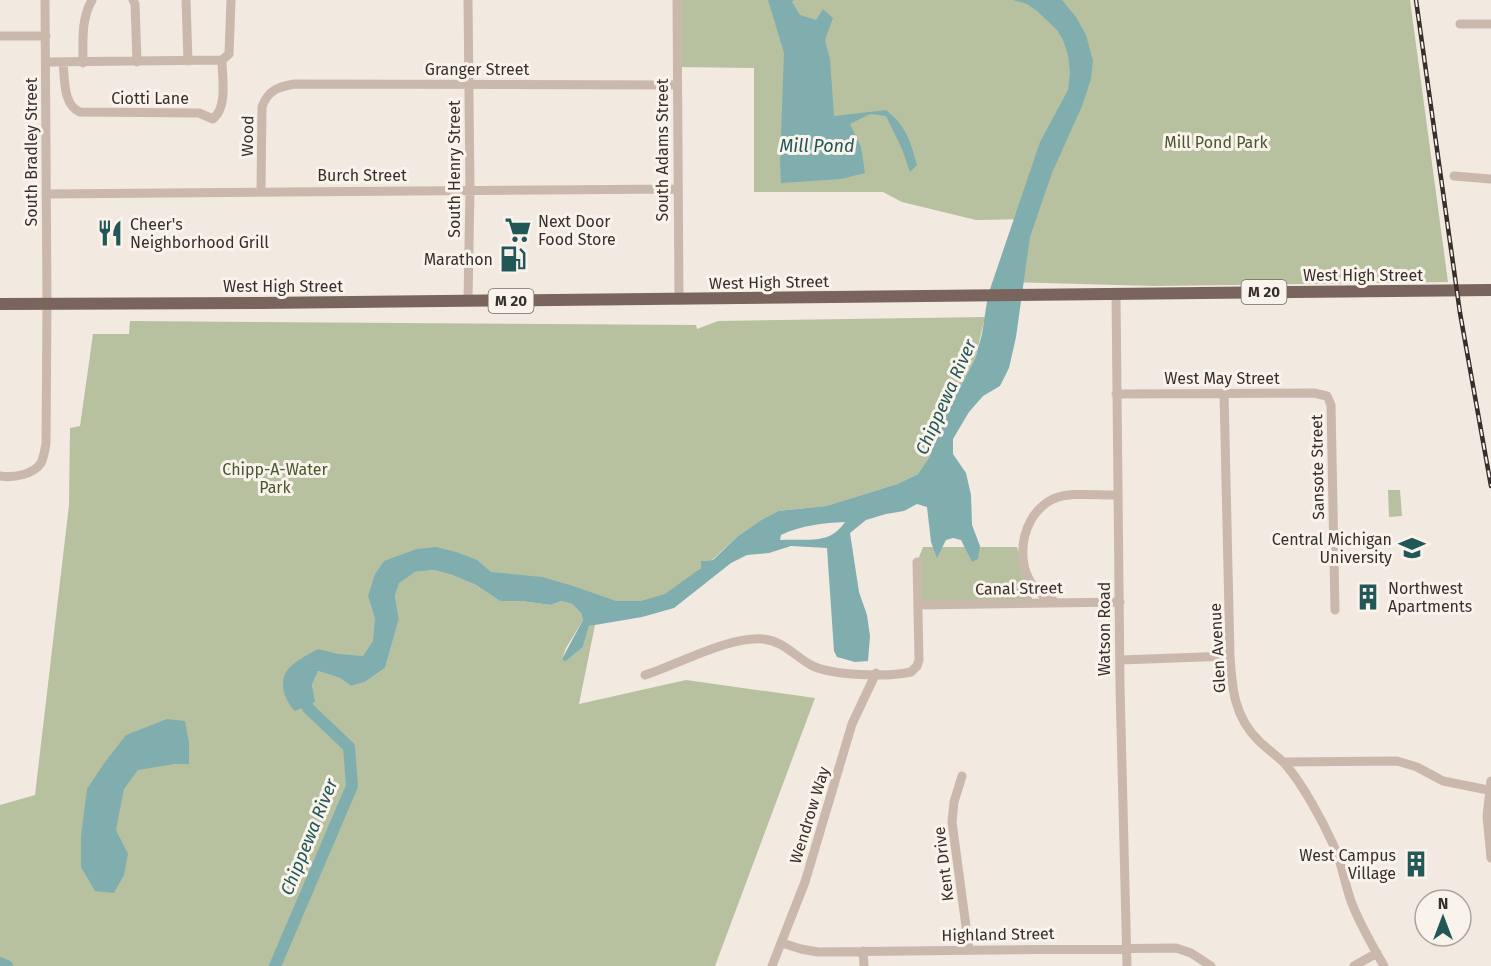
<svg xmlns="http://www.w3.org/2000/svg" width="1491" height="966" viewBox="0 0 1491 966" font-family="'Fira Sans',sans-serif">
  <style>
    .green { fill: #b7c1a0 }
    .water { fill: #80aeae; fill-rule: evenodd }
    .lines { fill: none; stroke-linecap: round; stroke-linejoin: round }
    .river { stroke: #80aeae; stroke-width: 12 }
    .minor { stroke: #cab8ac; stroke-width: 9 }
    .major { stroke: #79655d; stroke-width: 12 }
    .rail-casing { stroke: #382e2b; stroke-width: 4.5 }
    .rail { stroke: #faf3ec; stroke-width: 2; stroke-dasharray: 7; stroke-linecap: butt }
    .labels { text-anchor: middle; stroke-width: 6; stroke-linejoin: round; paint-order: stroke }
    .shield { fill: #faf3ec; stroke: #726965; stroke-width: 1.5 }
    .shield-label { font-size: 15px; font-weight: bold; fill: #382e2b }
    .street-label { font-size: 16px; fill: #382e2b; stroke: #faf3ec }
    .park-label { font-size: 16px; fill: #49562f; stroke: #faf3ec }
    .poi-label { font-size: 16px; fill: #382e2b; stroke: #faf3ec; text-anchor: start }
    .water-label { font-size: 18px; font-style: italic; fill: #225758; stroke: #faf3ec }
  </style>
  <rect width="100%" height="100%" fill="#f2e9e0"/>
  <!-- green -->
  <path class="green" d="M677 0H1410L1448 282 1154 286 1010 282 1030 219 976 220 902 202 883 192H754V68L677 67Z
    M985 317 975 359 931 441 930 456 918 474 897 484 826 506 778 511 761 520 738 536 712 560 701 561V568L697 571V589L648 613H610L586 596 539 585 491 579 467 567 445 560 426 558 407 564 392 582 389 611 392 632 383 652 366 665 343 664 306 669 301 685 308 705 314 702 312 685 318 671 340 678 351 686 365 682 385 668 399 619 395 596 399 582 415 572 434 570 452 575 476 585 500 601H521L551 605 561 601 572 604 581 613 583 620 566 648 562 659 565 662 583 647 589 626 595 625 579 704 686 680 815 698 715 966H0V805L35 795 69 505 70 428 80 426 93 334H129L130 321 696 325 697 329 718 321Z
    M1388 490H1400L1402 516 1389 517Z
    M923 547H1017L1033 602 918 605 917 562Z"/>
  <!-- water -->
  <path class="water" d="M768 0H794L792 2 800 15 816 20 823 9 833 18 825 40 830 59 834 116 886 110C906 126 910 140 917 165L910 172 902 149 886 116 870 114 850 124 861 147 865 173 841 179 781 183 780 163 784 53Z
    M1013 0H1062L1076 17 1086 35 1093 61 1091 79 1082 106 1052 173 1030 237 1016 337 1009 368 1000 386 983 396 969 412 953 439V454L966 473 971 495 972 525 980 546 978 559 972 562 961 540 953 538 946 540 937 558 931 542 927 507 917 504 904 511 886 514 866 520 850 533 859 592 867 615 870 636 868 661 855 662 837 657 834 651 827 548 791 546 769 553 747 555 731 563 674 608 642 617 589 626 583 647 565 662 562 659 583 620 581 613 572 604 561 601 551 605 521 601H500L476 585 452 575 434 570 415 572 399 583 395 596 399 619 385 668 365 682 351 686 340 678 318 671 312 685 315 702 295 711C284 700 277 680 290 667 297 660 309 654 318 649L338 654 363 656 373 641 375 618 368 596 375 574 384 561 417 549 436 547 456 552 477 560 491 572 542 577 573 586 616 601H641L665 594 701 568V561L713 560 738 536 761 520 778 511 826 506 897 484 918 474 930 456 931 442 975 359 982 334 988 295 1040 142 1068 90 1070 72 1068 55 1063 40 1057 30 1037 11 1027 4ZM845 522C829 546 806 538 780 540L781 535C802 525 823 523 845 522Z
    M167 719 185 721 189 743V764H175L138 770 124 789 119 814 116 830 128 854 124 875 114 893 95 891 81 867V836L87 789 105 762 126 735Z"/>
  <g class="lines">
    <!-- river -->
    <path class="river" d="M0 963 7 966
      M275 966 352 786 349 747 308 708 303 692"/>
    <!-- minor -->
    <path class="minor" d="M133 0 135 4 137 62
      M186 0 188 61
      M468 0 470 190 468 301
      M677 0 679 300
      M1460 24H1491
      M0 36H46
      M46 62 222 60 229 54 231 0
      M63 63C65 80 63 105 80 112L199 113 213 119C228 107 222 78 222 60
      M83 63C83 41 81 19 92 0
      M1454 176 1491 179
      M261 191 262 107C268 90 278 87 294 84L677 85
      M46 194 677 189
      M1116 293 1120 686 1127 966
      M1224 393 1230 656C1232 688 1234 717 1259 741 1267 749 1278 756 1286 765 1303 785 1322 820 1333 844 1342 862 1344 882 1351 901 1359 923 1372 945 1384 966
      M1116 394 1314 393 1327 396 1331 405 1335 610
      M0 476C13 478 33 475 41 463 44 457 45 449 46 443L47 303 45 0
      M1054 601C1011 586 1014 518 1053 499 1072 491 1098 496 1118 495
      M918 605 1120 602
      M1120 660 1230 656
      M645 675C679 664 729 636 763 639 784 641 794 656 811 665 831 676 889 677 911 672L917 666 919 660 917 562
      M1283 762 1397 761 1417 767 1443 781 1488 790
      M962 776 954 802 952 822 969 949
      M1491 781 1487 816 1491 858
      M782 943 801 949 818 952 1176 948 1191 953 1211 966
      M863 951 864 966
      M772 966 805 882 852 724 876 673
      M1354 966 1377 953"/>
    <!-- major -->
    <path class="major" d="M0 304 260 303 1491 290"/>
    <!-- rail casing -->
    <g class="rail-casing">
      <path id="rail" d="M1416 0 1460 313 1491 486"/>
    </g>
    <!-- rail -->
    <use href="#rail" class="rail"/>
  </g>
  <!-- icons -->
  <defs>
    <g id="supermarket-bare" transform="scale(2.07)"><path d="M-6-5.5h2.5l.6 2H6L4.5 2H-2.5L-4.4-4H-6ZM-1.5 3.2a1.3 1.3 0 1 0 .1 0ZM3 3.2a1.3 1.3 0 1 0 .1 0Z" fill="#225758" stroke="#faf3ec" stroke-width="2.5" paint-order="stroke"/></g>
    <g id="restaurant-bare" transform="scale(2.07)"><path d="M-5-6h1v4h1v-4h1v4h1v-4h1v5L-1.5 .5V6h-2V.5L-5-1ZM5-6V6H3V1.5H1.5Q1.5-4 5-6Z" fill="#225758" stroke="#faf3ec" stroke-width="2.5" paint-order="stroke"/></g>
    <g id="fuel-bare" transform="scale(2.07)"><path d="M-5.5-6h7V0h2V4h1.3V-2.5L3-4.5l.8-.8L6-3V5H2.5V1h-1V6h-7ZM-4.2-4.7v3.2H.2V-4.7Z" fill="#225758" stroke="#faf3ec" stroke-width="2.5" paint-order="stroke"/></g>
    <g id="university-bare" transform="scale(2.07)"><path d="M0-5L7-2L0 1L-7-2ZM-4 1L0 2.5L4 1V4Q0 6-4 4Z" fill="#225758" stroke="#faf3ec" stroke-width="2.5" paint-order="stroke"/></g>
    <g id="building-bare" transform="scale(2.07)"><path d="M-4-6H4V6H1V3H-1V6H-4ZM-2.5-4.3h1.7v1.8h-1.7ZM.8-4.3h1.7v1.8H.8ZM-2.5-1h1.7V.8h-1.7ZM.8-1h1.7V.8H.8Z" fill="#225758" stroke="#faf3ec" stroke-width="2.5" paint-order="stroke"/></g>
  </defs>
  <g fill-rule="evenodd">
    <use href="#supermarket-bare" x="518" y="230"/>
    <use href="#restaurant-bare" x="110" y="233"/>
    <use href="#fuel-bare" x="513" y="259"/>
    <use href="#university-bare" x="1412" y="548"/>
    <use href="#building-bare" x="1368" y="597"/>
    <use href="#building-bare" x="1416" y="864"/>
  </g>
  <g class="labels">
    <!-- shield labels -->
    <g class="shield">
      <rect x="1241.5" y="280" width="45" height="24" rx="4.5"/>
      <rect x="488.5" y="289" width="45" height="24" rx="4.5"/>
    </g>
    <g class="shield-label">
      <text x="1264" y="297">M 20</text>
      <text x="511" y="306">M 20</text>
    </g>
    <!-- street labels -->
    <g class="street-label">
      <text x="477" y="75">Granger Street</text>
      <text x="150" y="104">Ciotti Lane</text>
      <text transform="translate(247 136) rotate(-89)" y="6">Wood</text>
      <text transform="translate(662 150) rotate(-90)" y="6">South Adams Street</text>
      <text transform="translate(31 152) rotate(-90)" y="6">South Bradley Street</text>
      <text transform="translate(454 169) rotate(-90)" y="6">South Henry Street</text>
      <text x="362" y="181">Burch Street</text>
      <text x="1363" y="281">West High Street</text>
      <text transform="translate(769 282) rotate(-1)" y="6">West High Street</text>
      <text x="283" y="292">West High Street</text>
      <text x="1222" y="384">West May Street</text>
      <text transform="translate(1317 467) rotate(-91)" y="6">Sansote Street</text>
      <text transform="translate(1019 588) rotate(-1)" y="6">Canal Street</text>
      <text transform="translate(1104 629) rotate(-90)" y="6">Watson Road</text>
      <text transform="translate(1217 648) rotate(-93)" y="6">Glen Avenue</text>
      <text transform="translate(809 815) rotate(-73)" y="6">Wendrow Way</text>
      <text transform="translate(943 864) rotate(-97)" y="6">Kent Drive</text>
      <text transform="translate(998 934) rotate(-1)" y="6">Highland Street</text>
    </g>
    <!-- park labels -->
    <g class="park-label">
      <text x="1216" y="148">Mill Pond Park</text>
      <text x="275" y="475">Chipp-A-Water<tspan x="275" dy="18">Park</tspan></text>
    </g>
    <!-- poi labels -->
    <g class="poi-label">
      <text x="538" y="227">Next Door<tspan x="538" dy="18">Food Store</tspan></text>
      <text x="130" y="230">Cheer's<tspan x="130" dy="18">Neighborhood Grill</tspan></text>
      <text x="493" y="265" text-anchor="end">Marathon</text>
      <text x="1392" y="545" text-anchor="end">Central Michigan<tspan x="1392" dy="18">University</tspan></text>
      <text x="1388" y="594">Northwest<tspan x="1388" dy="18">Apartments</tspan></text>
      <text x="1396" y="861" text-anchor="end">West Campus<tspan x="1396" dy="18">Village</tspan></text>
    </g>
    <!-- water labels -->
    <g class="water-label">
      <text x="817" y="152">Mill Pond</text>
      <text transform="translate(946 397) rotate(-66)" y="6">Chippewa River</text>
      <text transform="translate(309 837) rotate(-68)" y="6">Chippewa River</text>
    </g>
  </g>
  <!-- north arrow -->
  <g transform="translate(1443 918)"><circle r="28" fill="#faf3ec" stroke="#aca49f" stroke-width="1.5"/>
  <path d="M0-4.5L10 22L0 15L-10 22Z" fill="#225758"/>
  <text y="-9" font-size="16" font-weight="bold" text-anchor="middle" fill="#382e2b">N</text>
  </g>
</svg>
